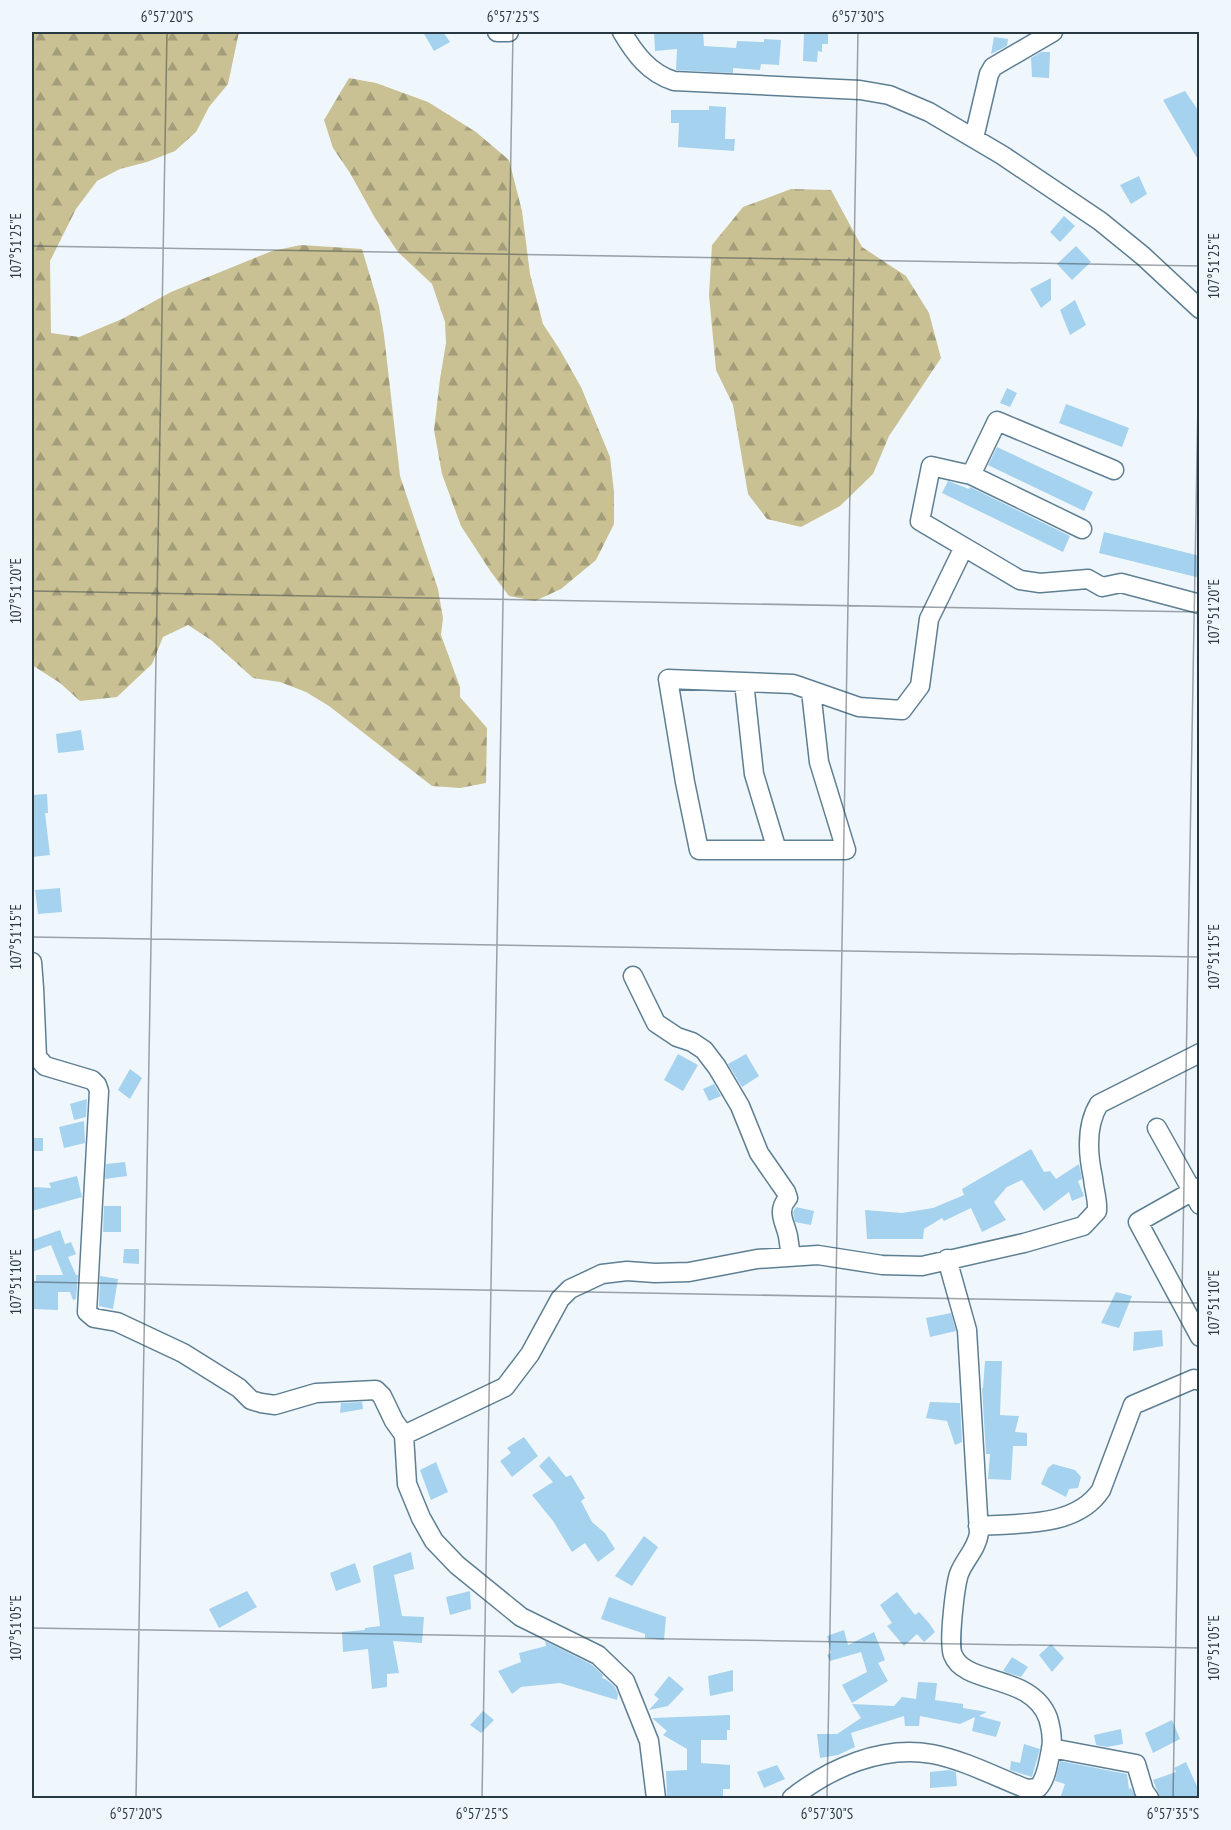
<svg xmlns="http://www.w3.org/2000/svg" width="1231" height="1830" viewBox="0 0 1231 1830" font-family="'PT Sans Narrow',sans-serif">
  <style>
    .forest { fill: url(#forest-firs) }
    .building { fill: #a5d2ee }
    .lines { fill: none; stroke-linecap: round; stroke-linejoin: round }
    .minor-casing { stroke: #5e7f93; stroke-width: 21 }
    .minor { stroke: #fff; stroke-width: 18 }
    .ticks { fill: none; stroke: #2a3841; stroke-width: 1.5; stroke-opacity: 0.45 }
    .neatline { fill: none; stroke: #2a3841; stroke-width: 2 }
    .ticks-label { font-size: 15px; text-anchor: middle; fill: #2a3841 }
  </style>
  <defs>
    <pattern id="forest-firs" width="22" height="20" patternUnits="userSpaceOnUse" patternTransform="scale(1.5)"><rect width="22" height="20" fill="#c9c093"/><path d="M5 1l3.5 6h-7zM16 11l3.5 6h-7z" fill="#a39d7a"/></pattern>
  </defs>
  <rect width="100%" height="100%" fill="#f0f7fc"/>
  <!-- forest -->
  <path class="forest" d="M32 32H239L228 84 209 107 196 132 175 151 147 162 120 169 97 181 76 209 50 261 51 333 79 337 122 319 171 292 272 251 301 245 362 249 379 306 384 335 400 476 438 589 443 618 441 635 460 687V697L487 728 486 783 460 788 432 786 329 706 306 692 280 682 253 678 211 640 188 625 163 637 152 664 117 697 80 701 60 683 32 665Z
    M349 78 376 83 428 102 476 132 509 160 522 211 530 274 543 324 560 350 581 387 610 457 614 492V524L596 560 561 589 535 601 509 596 491 572 461 526 442 474 434 430 440 379 446 343 445 322 432 284 398 252 375 218 350 173 333 148 324 120Z
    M791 189 831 190 862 247 906 276 929 313 941 358 889 436 873 474 840 506 801 527 767 519 748 494 733 405 716 370 709 295 712 245 743 207Z"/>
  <!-- building -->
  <path class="building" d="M423 32H443L450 42 434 51Z
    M654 32H703L704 46 736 48 737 41 764 42V39L781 40 779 65 761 64 760 70 733 68V73L676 70 677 49 655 51Z
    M804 32H828V44H822V52L818 51 817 62 803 61Z
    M994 37 1008 39 1007 46 991 54Z
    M1041 52H1050L1049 78 1032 77 1031 58Z
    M1185 91 1200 113V163L1163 100Z
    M709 106 726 107 725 139H735L734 151 678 147 679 123H671V110H709Z
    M1139 176 1147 194 1131 204 1120 185Z
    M1064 216 1075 226 1060 242 1050 232Z
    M1076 246 1091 262 1072 280 1057 264Z
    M1051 278V300L1041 308 1030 289Z
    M1075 300 1086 325 1070 335 1060 310Z
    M1007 388 1017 393 1010 407 1000 403Z
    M1066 404 1129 428 1122 447 1059 423Z
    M997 447 1093 492 1084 511 988 465Z
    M948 481 969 489 970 487 1070 536 1063 552 942 493Z
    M1104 532 1200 556V578L1099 553Z
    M81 730 84 750 58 753 56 734Z
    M47 794 48 813H45L50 855 32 857V795Z
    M60 888 62 912 38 914 35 890Z
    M678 1054 698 1065 683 1091 664 1080Z
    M746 1054 759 1076 742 1087 728 1064Z
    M130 1069 142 1078 130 1099 118 1090Z
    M714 1084 721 1096 709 1101 703 1089Z
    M87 1099 86 1117 74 1120 70 1104Z
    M84 1121 85 1143 64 1148 59 1127Z
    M32 1138H43V1151H32Z
    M1031 1149 1044 1172 1050 1171 1056 1179 1079 1164 1082 1179 1078 1181 1084 1196 1072 1201 1069 1192 1044 1211 1022 1180 1007 1187 994 1202 1006 1220 982 1232 971 1208 944 1221 942 1218 924 1229 923 1239H867L865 1210 902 1213 933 1208 964 1195 962 1189Z
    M125 1162 127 1176 105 1179 106 1164Z
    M77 1176 82 1197 32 1211V1187L51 1188 49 1183Z
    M104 1206H121V1232H103Z
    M796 1207 814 1211 811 1225 795 1222 793 1212Z
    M60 1230 65 1244 71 1242 76 1254 68 1257 76 1275H78L76 1299 73 1300 70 1292H58V1310L32 1309V1281H36V1275H63L51 1245 32 1252V1240Z
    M124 1249H139V1264L123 1263Z
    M100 1276 118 1279 113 1309 99 1306Z
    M1116 1292 1132 1296 1119 1328 1101 1323Z
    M951 1313 956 1331 930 1337 926 1318Z
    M1162 1330 1163 1346 1133 1351 1134 1332Z
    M985 1361H1002L1000 1415 1019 1416 1015 1432 1027 1433V1446H1013L1011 1480 988 1479 990 1454H986L982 1388H983Z
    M362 1402 363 1409 340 1413 341 1403Z
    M930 1402 960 1403 962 1442 955 1445 947 1421 926 1418Z
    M524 1437 538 1456 512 1477 500 1461 511 1453 507 1448Z
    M549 1456 566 1477 571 1475 585 1498 581 1501 592 1522 605 1533 615 1549 598 1562 585 1543 572 1552 553 1521 532 1495 553 1482 539 1466Z
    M436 1462 448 1492 431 1500 420 1470Z
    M1053 1464 1075 1470 1081 1477 1078 1488 1069 1489 1066 1497 1041 1484 1048 1468Z
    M644 1536 658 1547 632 1586 615 1576Z
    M411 1552 414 1569 394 1575 402 1616 424 1617 422 1643 393 1641 399 1673 387 1674V1687L372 1689 368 1649 343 1652 342 1632 365 1630V1628L380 1626 373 1566Z
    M355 1563 361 1582 336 1591 330 1573Z
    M247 1591 257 1607 219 1628 209 1609Z
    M470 1591 471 1609 450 1615 446 1597Z
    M897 1592 915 1615 919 1612 929 1623 935 1632 924 1642 917 1634 904 1646 887 1626 892 1623 880 1605Z
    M609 1597 666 1617 664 1640 645 1638V1634L601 1619Z
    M844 1630 848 1645 874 1632 885 1660 878 1663 888 1681 852 1703 842 1685 867 1672 861 1652 830 1661 827 1655 831 1653 827 1636Z
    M545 1641 591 1664 603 1675 602 1678 607 1680 615 1687 618 1694 617 1700 560 1683 521 1687 512 1694 498 1671 521 1662 519 1653 546 1646Z
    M1051 1644 1064 1658 1052 1672 1039 1655Z
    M1012 1657 1028 1667 1021 1677 1003 1671Z
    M733 1670V1691L710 1696 708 1676Z
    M669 1676 684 1689 668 1706 649 1710 659 1699 654 1695Z
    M918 1682 937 1683 935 1700 963 1704V1708L987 1712 979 1716 1001 1722 996 1737 972 1731 975 1717 960 1724 920 1716 919 1726H905L904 1716 851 1733 855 1747 838 1755 820 1758 817 1734H837L861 1718 852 1704 894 1706 902 1697 916 1699Z
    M483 1711 494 1720 481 1733 470 1725Z
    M730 1715V1730H727V1740H701V1763L730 1765V1789H723V1798H667L666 1771 687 1770V1749L663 1735 667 1731 652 1718Z
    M1172 1720 1180 1739 1153 1753 1145 1733Z
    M1121 1729 1123 1744 1107 1747 1096 1745 1094 1735Z
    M1024 1744 1040 1749 1032 1777 1010 1770 1011 1761 1020 1763Z
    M1060 1761 1127 1774 1129 1789 1131 1788 1136 1798H1060L1065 1784 1055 1781Z
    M1186 1762 1200 1793V1798H1160L1153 1780 1176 1772 1174 1768Z
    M777 1765 785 1779 764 1788 757 1772Z
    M949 1770 956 1772 957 1786 930 1788V1772Z"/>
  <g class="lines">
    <!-- minor casing -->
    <g class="minor-casing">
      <path id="minor" d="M497 32H509
        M622 32C635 54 649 73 674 81L860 90 889 95 929 112 1002 155 1100 221 1143 256 1200 309
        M974 138 989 74 993 67 1053 32
        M971 475 997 421 1114 470
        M1082 529 971 475 931 466 920 521 1020 580 1040 583 1088 579 1102 587 1121 583 1200 604
        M744 682 754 774 777 850
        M811 691 819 762 846 850H699L685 782 668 679 793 684 859 707 902 710 920 686 929 619 964 547
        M32 962 34 988 37 1057 45 1066 92 1080 97 1085 99 1091 87 1312 94 1318 117 1322 183 1353 239 1388 251 1400 261 1403 275 1405 316 1393 376 1390 382 1396 394 1421 404 1435 407 1484 421 1518 434 1541 457 1565 521 1617 598 1655 625 1681 649 1741 656 1798
        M633 976 656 1023 677 1037 692 1042 704 1050 717 1067 740 1106 759 1153 786 1192 788 1198C776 1211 785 1222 788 1236 789 1243 790 1250 791 1257
        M1157 1128 1200 1205
        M1200 1187 1138 1222 1200 1337
        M404 1435 505 1387 530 1354 560 1299 570 1289 602 1274 627 1271 655 1273 689 1272 757 1259 818 1255 882 1265 922 1266 1024 1243 1083 1226 1097 1211C1098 1200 1094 1190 1093 1178 1088 1155 1086 1125 1099 1104L1200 1053
        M978 1526C1018 1523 1076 1528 1101 1490L1133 1405 1194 1379 1200 1381
        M1051 1748 1136 1764 1144 1791 1149 1798
        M792 1798C830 1768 882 1745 932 1754 964 1760 996 1777 1027 1789L1038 1788C1047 1778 1048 1762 1051 1750 1053 1739 1051 1728 1048 1718 1031 1673 965 1686 953 1655 948 1645 955 1586 959 1574 964 1560 977 1549 979 1533L967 1330 947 1259"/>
    </g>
    <!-- minor -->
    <use href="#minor" class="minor"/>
  </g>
  <!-- ticks -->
  <path class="ticks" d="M32 246 1200 266M32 591 1200 612M32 937 1200 957M32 1282 1200 1303M32 1628 1200 1648M136 1798 167 32M482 1798 513 32M827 1798 858 32M1173 1798 1200 289"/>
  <!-- border -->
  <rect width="1231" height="1830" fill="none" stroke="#f0f7fc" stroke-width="66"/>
  <rect x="33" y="33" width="1165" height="1764" class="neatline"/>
  <g class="ticks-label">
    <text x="167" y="22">6°57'20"S</text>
    <text x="513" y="22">6°57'25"S</text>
    <text x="858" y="22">6°57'30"S</text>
    <text transform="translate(16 246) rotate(-90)" y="5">107°51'25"E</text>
    <text transform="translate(1214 266) rotate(-90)" y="5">107°51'25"E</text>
    <text transform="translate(16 591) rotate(-90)" y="5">107°51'20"E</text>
    <text transform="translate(1214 612) rotate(-90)" y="5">107°51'20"E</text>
    <text transform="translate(16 937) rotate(-90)" y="5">107°51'15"E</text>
    <text transform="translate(1214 957) rotate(-90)" y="5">107°51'15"E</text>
    <text transform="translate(16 1282) rotate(-90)" y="5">107°51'10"E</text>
    <text transform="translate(1214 1303) rotate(-90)" y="5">107°51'10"E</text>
    <text transform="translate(16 1628) rotate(-90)" y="5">107°51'05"E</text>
    <text transform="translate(1214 1648) rotate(-90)" y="5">107°51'05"E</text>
    <text x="136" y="1819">6°57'20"S</text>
    <text x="482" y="1819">6°57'25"S</text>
    <text x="827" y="1819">6°57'30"S</text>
    <text x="1173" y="1819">6°57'35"S</text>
  </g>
</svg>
